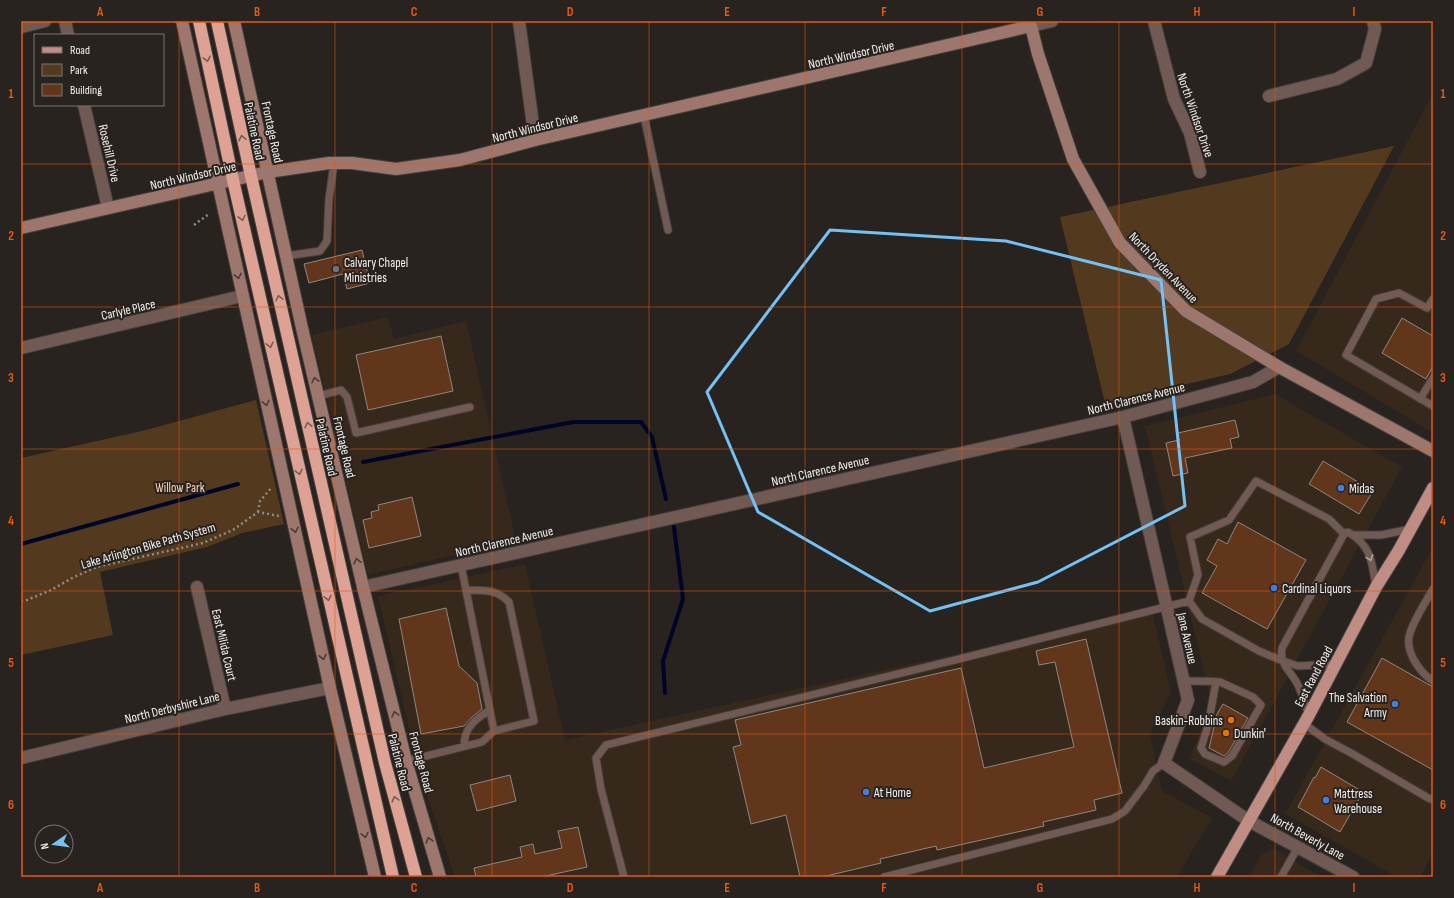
<svg xmlns="http://www.w3.org/2000/svg" width="1454" height="898" viewBox="0 0 1454 898" font-family="'Sofia Sans Condensed',sans-serif">
  <style>
    .commercial { fill: #36281b }
    .green { fill: #533a1f }
    .lines { fill: none; stroke-linecap: round; stroke-linejoin: round }
    .stream { stroke: #000527; stroke-width: 4 }
    .building { fill: #62361b; stroke: #8e8783 }
    .lane-casing { stroke: #44403c; stroke-width: 9 }
    .street-casing { stroke: #44403c; stroke-width: 14 }
    .secondary-casing { stroke: #44403c; stroke-width: 14 }
    .primary-casing { stroke: #44403c; stroke-width: 14 }
    .highway-casing { stroke: #44403c; stroke-width: 14 }
    .path { stroke: #8f8b87; stroke-width: 2.5; stroke-dasharray: 2 3; stroke-linecap: butt }
    .lane { stroke: #715954; stroke-width: 7 }
    .street { stroke: #715954; stroke-width: 12 }
    .secondary { stroke: #9d776e; stroke-width: 12 }
    .primary { stroke: #bf8d83; stroke-width: 12 }
    .highway { stroke: #dea295; stroke-width: 12 }
    .oneway { stroke: #7a5c54 }
    .oneway2 { stroke: #4b3c37 }
    .oneway3 { stroke: #b2a4a0 }
    .marked { fill: none; stroke: #73c1f5; stroke-width: 3; stroke-linejoin: round }
    .grid { fill: none; stroke: #e8590c; stroke-width: 1; stroke-opacity: 0.55 }
    .worship-dot { fill: #6b7280; stroke: #28231f; stroke-width: 1.5 }
    .shop-dot { fill: #3f7fe0; stroke: #28231f; stroke-width: 1.5 }
    .food-dot { fill: #e8710a; stroke: #28231f; stroke-width: 1.5 }
    .labels { text-anchor: middle; stroke-width: 4; stroke-linejoin: round; paint-order: stroke }
    .street-label { font-size: 13px; fill: #f3f0ed; stroke: #28231f }
    .poi-label { font-size: 13px; fill: #f3f0ed; stroke: #28231f; text-anchor: start }
    .park-label { font-size: 13px; fill: #fed9b5; stroke: #28231f }
    .neatline { fill: none; stroke: #e8590c; stroke-width: 1.5 }
    .grid-label { font-size: 13px; text-anchor: middle; font-weight: bold; fill: #e8590c }
  </style>
  <rect width="100%" height="100%" fill="#28231f"/>
  <!-- commercial -->
  <path class="commercial" d="M1433 93V433L1296 351Z
    M388 317 394 339 466 321 516 541 368 575 312 335Z
    M1275 394 1402 467 1231 781 1190 759 1206 716 1209 693 1145 426Z
    M1433 547V853L1420 877H1397L1285 814Z
    M525 564 565 740 1152 611 1171 692 1150 734 1162 791 1213 818 1195 846 1177 877H455L420 775 378 596Z
    M1273 848 1321 877H1249L1261 855Z"/>
  <!-- green -->
  <path class="green" d="M1394 146 1289 344 1230 374 1105 403 1060 217Z
    M256 400 284 524 242 533 207 547 100 572 113 635 21 655V458L146 430Z"/>
  <g class="lines">
    <!-- stream -->
    <path class="stream" d="M363 462 573 422H641L652 437 666 499
      M21 544 238 484
      M665 693 663 661 683 599 674 527"/>
  </g>
  <!-- building -->
  <path class="building" d="M362 250 370 283 347 289 343 274 309 283 304 264Z
    M1402 318 1433 336V366L1426 379 1382 353Z
    M441 336 453 391 368 410 356 355Z
    M1235 420 1239 437 1230 439 1232 448 1185 458 1188 473 1173 476 1166 443 1179 440 1178 433Z
    M1323 461 1373 491 1359 514 1309 484Z
    M412 497 421 536 369 548 363 520 372 518 371 512 379 510 378 505Z
    M1238 522 1306 560 1267 629 1202 593 1217 566 1207 560 1218 539 1227 544Z
    M446 608 459 666 477 683 482 709 472 717 464 726 421 734 399 619Z
    M1086 639 1122 793 1094 800 1096 810 1043 822 1044 826 937 850 936 846 880 859 881 863 822 877H800L786 815 751 824 733 747 741 745 735 720 961 668 984 768 1074 747 1055 662 1039 665 1036 651Z
    M1382 658 1433 687V770L1347 722Z
    M1223 704 1248 718 1228 753 1224 756 1209 748 1217 714Z
    M1321 767 1363 792 1340 832 1298 807 1314 777 1315 778Z
    M510 775 516 801 477 811 470 785Z
    M578 827 587 867 541 877H476L474 868 522 857 520 847 533 844 535 854 562 848 558 831Z"/>
  <g class="lines">
    <!-- lane casing -->
    <g class="lane-casing">
      <path id="lane" d="M644 116 668 230
        M286 256 320 251 327 241 329 199 334 163
        M1433 299 1427 308 1399 293 1376 299 1346 355 1433 406
        M318 396 341 390 347 397 356 433 470 407
        M1420 399 1433 378
        M1353 535H1381L1411 529
        M461 565 494 731
        M1433 589C1425 603 1415 618 1410 633 1404 650 1419 672 1433 681
        M1189 601 1198 575 1190 537 1229 520 1256 481 1329 519 1344 534
        M1184 681C1196 681 1208 681 1220 682L1253 697 1261 705 1232 756 1224 762 1205 754 1201 748 1208 726 1216 682
        M1309 715C1305 705 1303 695 1298 685 1291 671 1279 665 1282 648L1344 534 1348 532C1372 546 1372 563 1376 587
        M1303 723 1325 739 1351 753 1430 799H1433
        M464 746C464 728 475 719 490 710
        M406 761 482 742 494 731 534 721 509 602C494 588 485 591 466 590
        M624 877 601 789 596 758 606 745 955 660 1189 601 1202 619 1259 651 1283 661 1298 666 1335 664
        M884 877 1112 819 1125 811 1144 786 1153 771 1164 763
        M1281 877 1298 847"/>
    </g>
    <!-- street casing -->
    <g class="street-casing">
      <path id="street" d="M65 21 68 35
        M519 21 535 140
        M1030 21 1031 26 1052 21
        M1154 21 1174 99 1190 133 1200 172
        M21 27 45 21
        M1269 96 1337 79 1366 63 1375 29 1373 21
        M84 105 108 208
        M21 348 242 296
        M1123 417 1188 700 1164 763 1249 821 1353 877
        M197 587 225 709
        M363 587 1123 417 1253 382 1279 367
        M21 758 225 709 330 688"/>
    </g>
    <!-- secondary casing -->
    <g class="secondary-casing">
      <path id="secondary" d="M182 21 330 688 375 877
        M234 21 302 328 363 587 406 761 440 877
        M21 228 268 172 329 163H352L396 169 460 160 535 140 1031 26 1038 54 1073 159 1120 243 1186 311 1279 367 1433 451"/>
    </g>
    <!-- primary casing -->
    <g class="primary-casing">
      <path id="primary" d="M1217 877 1309 715 1376 587 1399 550 1433 488"/>
    </g>
    <!-- highway casing -->
    <g class="highway-casing">
      <path id="highway" d="M199 21 233 180 393 877
        M217 21 251 176 385 763 416 877"/>
    </g>
    <!-- path -->
    <path class="path" d="M194 225 209 214
      M258 512 260 501 272 487
      M21 601 27 600 51 590 74 577 97 567 203 543 233 530 258 512 279 516"/>
    <!-- lane -->
    <use href="#lane" class="lane"/>
    <!-- street -->
    <use href="#street" class="street"/>
    <!-- secondary -->
    <use href="#secondary" class="secondary"/>
    <!-- primary -->
    <use href="#primary" class="primary"/>
    <!-- highway -->
    <use href="#highway" class="highway"/>
  </g>
  <!-- one-way arrows -->
  <defs><path id="oneway-chevron" d="M-2-3.5L2.5 0L-2 3.5" fill="none" stroke-width="1.6" stroke-linecap="round" stroke-linejoin="round"/></defs>
  <g class="oneway">
    <use href="#oneway-chevron" transform="translate(207 59) rotate(78)"/>
    <use href="#oneway-chevron" transform="translate(242 138) rotate(-102)"/>
    <use href="#oneway-chevron" transform="translate(242 218) rotate(77)"/>
    <use href="#oneway-chevron" transform="translate(279 298) rotate(-103)"/>
    <use href="#oneway-chevron" transform="translate(270 345) rotate(77)"/>
    <use href="#oneway-chevron" transform="translate(308 425) rotate(-103)"/>
    <use href="#oneway-chevron" transform="translate(299 472) rotate(77)"/>
    <use href="#oneway-chevron" transform="translate(328 598) rotate(77)"/>
    <use href="#oneway-chevron" transform="translate(395 799) rotate(-105)"/>
  </g>
  <g class="oneway2">
    <use href="#oneway-chevron" transform="translate(238 276) rotate(78)"/>
    <use href="#oneway-chevron" transform="translate(315 380) rotate(-103)"/>
    <use href="#oneway-chevron" transform="translate(266 403) rotate(77)"/>
    <use href="#oneway-chevron" transform="translate(295 530) rotate(77)"/>
    <use href="#oneway-chevron" transform="translate(357 561) rotate(-103)"/>
    <use href="#oneway-chevron" transform="translate(323 657) rotate(77)"/>
    <use href="#oneway-chevron" transform="translate(395 714) rotate(-104)"/>
    <use href="#oneway-chevron" transform="translate(365 835) rotate(77)"/>
    <use href="#oneway-chevron" transform="translate(429 840) rotate(-106)"/>
  </g>
  <use class="oneway3" href="#oneway-chevron" transform="translate(1370 558) rotate(70)"/>
  <!-- marked area -->
  <path class="marked" d="M830 230 1006 241 1161 280 1185 506 1038 582 930 611 758 512 707 392Z"/>
  <!-- grid -->
  <path class="grid" d="M179 21V877M335 21V877M492 21V877M649 21V877M805 21V877M962 21V877M1119 21V877M1275 21V877M21 164H1433M21 307H1433M21 449H1433M21 591H1433M21 734H1433"/>
  <!-- markers -->
  <circle class="worship-dot" cx="336" cy="269" r="4"/>
  <g class="shop-dot">
    <circle cx="1341" cy="488" r="4"/>
    <circle cx="1274" cy="588" r="4"/>
    <circle cx="1395" cy="704" r="4"/>
    <circle cx="866" cy="792" r="4"/>
    <circle cx="1326" cy="800" r="4"/>
  </g>
  <g class="food-dot">
    <circle cx="1231" cy="720" r="4"/>
    <circle cx="1226" cy="733" r="4"/>
  </g>
  <g class="labels">
    <!-- street labels -->
    <g class="street-label">
      <text transform="translate(851 54) rotate(-13)" y="5">North Windsor Drive</text>
      <text transform="translate(1196 115) rotate(71)" y="5">North Windsor Drive</text>
      <text transform="translate(535 127) rotate(-14)" y="5">North Windsor Drive</text>
      <text transform="translate(255 131) rotate(78)" y="5">Palatine Road</text>
      <text transform="translate(273 132) rotate(78)" y="5">Frontage Road</text>
      <text transform="translate(110 153) rotate(77)" y="5">Rosehill Drive</text>
      <text transform="translate(193 175) rotate(-13)" y="5">North Windsor Drive</text>
      <text transform="translate(1164 267) rotate(46)" y="5">North Dryden Avenue</text>
      <text transform="translate(128 309) rotate(-13)" y="5">Carlyle Place</text>
      <text transform="translate(1136 398) rotate(-14)" y="5">North Clarence Avenue</text>
      <text transform="translate(327 447) rotate(77)" y="5">Palatine Road</text>
      <text transform="translate(345 447) rotate(77)" y="5">Frontage Road</text>
      <text transform="translate(820 470) rotate(-13)" y="5">North Clarence Avenue</text>
      <text transform="translate(504 541) rotate(-13)" y="5">North Clarence Avenue</text>
      <text transform="translate(148 545) rotate(-16)" y="5">Lake Arlington Bike Path System</text>
      <text transform="translate(1188 638) rotate(77)" y="5">Jane Avenue</text>
      <text transform="translate(225 645) rotate(77)" y="5">East Milida Court</text>
      <text transform="translate(1313 676) rotate(-62)" y="5">East Rand Road</text>
      <text transform="translate(172 707) rotate(-14)" y="5">North Derbyshire Lane</text>
      <text transform="translate(400 762) rotate(76)" y="5">Palatine Road</text>
      <text transform="translate(422 762) rotate(75)" y="5">Frontage Road</text>
      <text transform="translate(1308 836) rotate(29)" y="5">North Beverly Lane</text>
    </g>
    <!-- poi labels -->
    <g class="poi-label">
      <text x="344" y="267">Calvary Chapel<tspan x="344" dy="15">Ministries</tspan></text>
      <text x="1349" y="493">Midas</text>
      <text x="1282" y="593">Cardinal Liquors</text>
      <text x="1387" y="702" text-anchor="end">The Salvation<tspan x="1387" dy="15">Army</tspan></text>
      <text x="1223" y="725" text-anchor="end">Baskin-Robbins</text>
      <text x="1234" y="738">Dunkin'</text>
      <text x="874" y="797">At Home</text>
      <text x="1334" y="798">Mattress<tspan x="1334" dy="15">Warehouse</tspan></text>
    </g>
    <!-- park labels -->
    <g class="park-label">
      <text x="180" y="492">Willow Park</text>
    </g>
  </g>
  <!-- border -->
  <rect width="1454" height="898" fill="none" stroke="#28231f" stroke-width="44"/>
  <!-- legend -->
  <rect x="34" y="34" width="130" height="72" fill="#28231f" stroke="#797571"/>
  <rect x="42" y="47" width="20" height="6" fill="#bf8d83" stroke="#797571"/>
  <text x="70" y="54" font-size="12" fill="#f3f0ed">Road</text>
  <rect x="42" y="64" width="20" height="12" fill="#533a1f" stroke="#797571"/>
  <text x="70" y="74" font-size="12" fill="#f3f0ed">Park</text>
  <rect x="42" y="84" width="20" height="12" fill="#62361b" stroke="#797571"/>
  <text x="70" y="94" font-size="12" fill="#f3f0ed">Building</text>
  <!-- north arrow -->
  <g transform="translate(54 844) rotate(257)"><circle r="19" fill="#28231f" stroke="#797571"/>
  <path d="M0-3L7 15L0 10L-7 15Z" fill="#73c1f5"/>
  <text y="-6" font-size="11" font-weight="bold" text-anchor="middle" fill="#f3f0ed">N</text>
  </g>
  <rect x="22" y="22" width="1410" height="854" class="neatline"/>
  <g class="grid-label">
    <text x="100" y="16">A</text>
    <text x="257" y="16">B</text>
    <text x="414" y="16">C</text>
    <text x="570" y="16">D</text>
    <text x="727" y="16">E</text>
    <text x="884" y="16">F</text>
    <text x="1040" y="16">G</text>
    <text x="1197" y="16">H</text>
    <text x="1354" y="16">I</text>
    <text x="11" y="98">1</text>
    <text x="1443" y="98">1</text>
    <text x="11" y="240">2</text>
    <text x="1443" y="240">2</text>
    <text x="11" y="382">3</text>
    <text x="1443" y="382">3</text>
    <text x="11" y="525">4</text>
    <text x="1443" y="525">4</text>
    <text x="11" y="667">5</text>
    <text x="1443" y="667">5</text>
    <text x="11" y="809">6</text>
    <text x="1443" y="809">6</text>
    <text x="100" y="892">A</text>
    <text x="257" y="892">B</text>
    <text x="414" y="892">C</text>
    <text x="570" y="892">D</text>
    <text x="727" y="892">E</text>
    <text x="884" y="892">F</text>
    <text x="1040" y="892">G</text>
    <text x="1197" y="892">H</text>
    <text x="1354" y="892">I</text>
  </g>
</svg>
